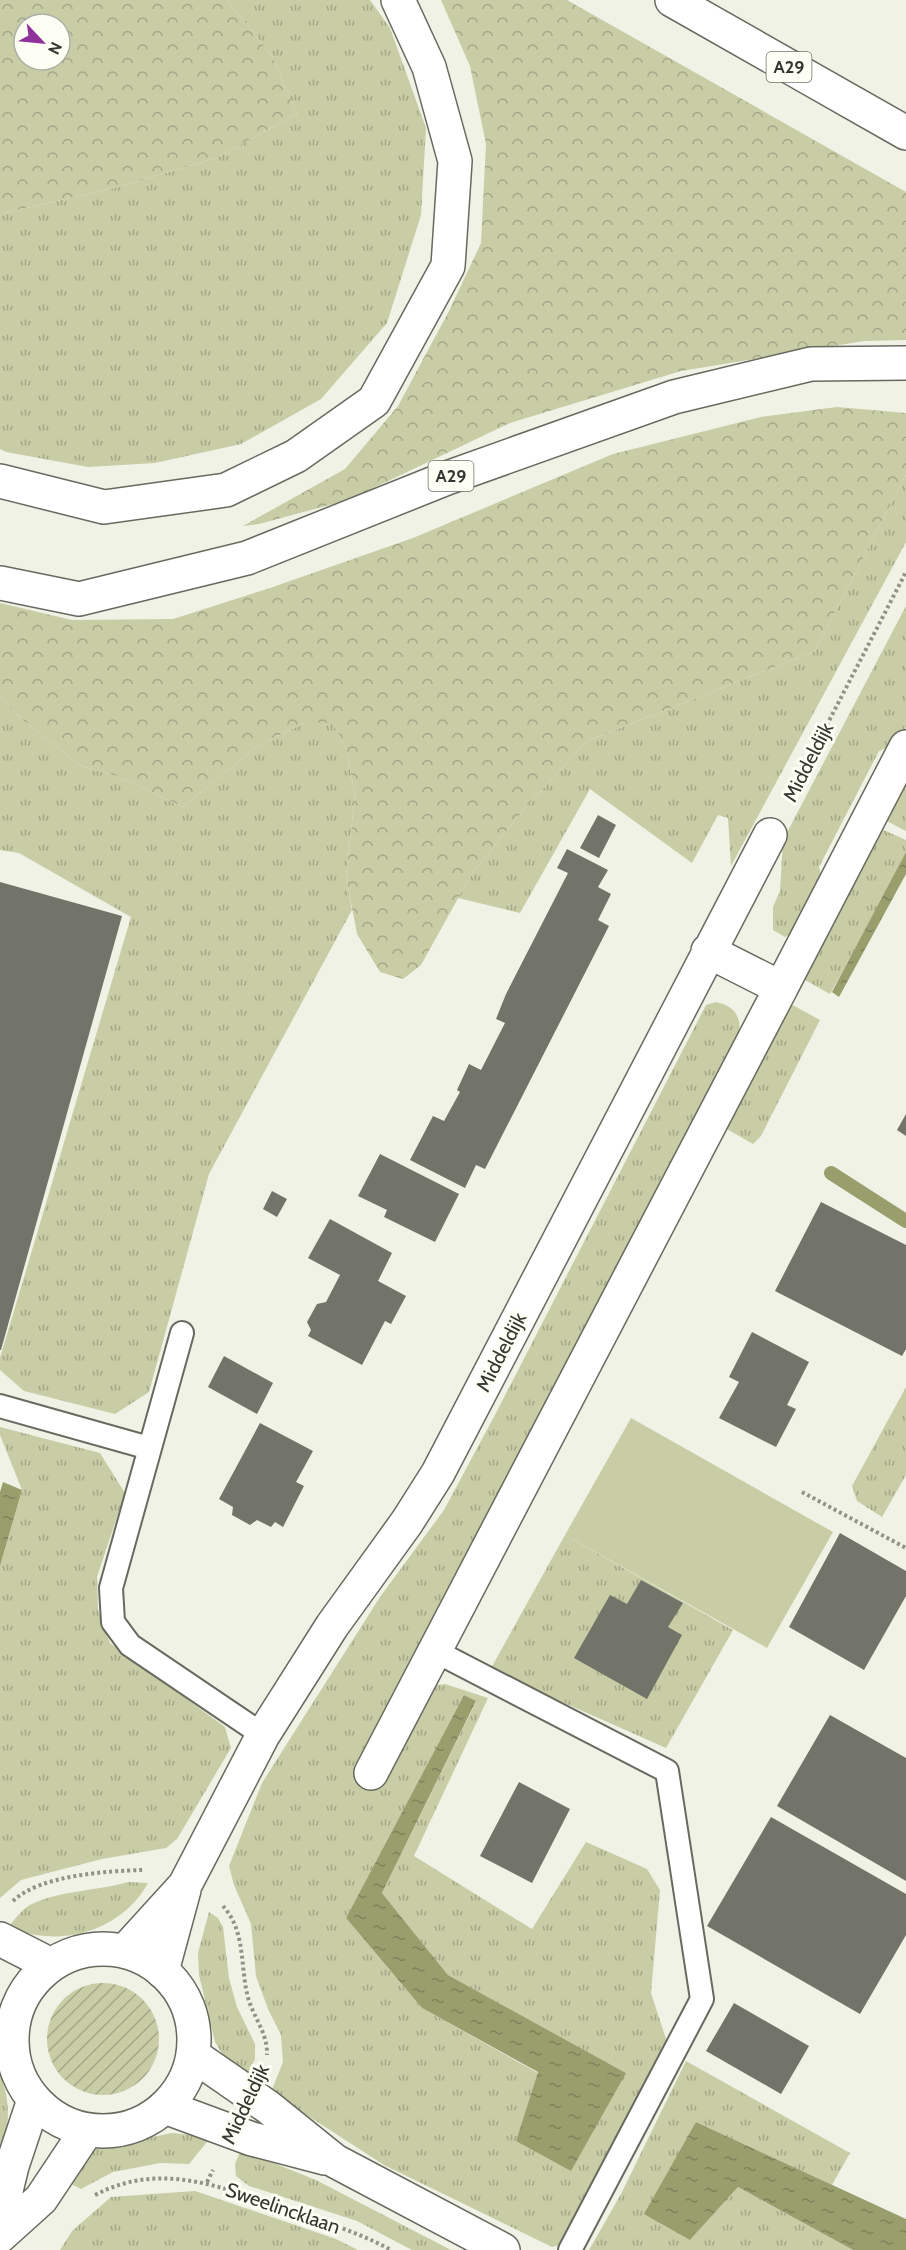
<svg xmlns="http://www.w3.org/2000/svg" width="906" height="2250" viewBox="0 0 906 2250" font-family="Cabin,sans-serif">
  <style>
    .grass { fill: url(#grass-tufts); fill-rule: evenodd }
    .forest { fill: url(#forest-crowns); fill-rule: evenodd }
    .garden { fill: url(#garden-furrows) }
    .pitch { fill: #c8cda6 }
    .water { fill: url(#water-ripples) }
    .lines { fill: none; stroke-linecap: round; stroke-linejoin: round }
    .stream { stroke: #999e6d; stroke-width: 14 }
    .building { fill: #727369 }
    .service-casing { stroke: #686a5f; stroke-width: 26 }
    .minor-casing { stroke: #686a5f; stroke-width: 36 }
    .secondary-casing { stroke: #686a5f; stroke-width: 36 }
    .motorway-casing { stroke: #686a5f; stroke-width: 36 }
    .path { stroke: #91938a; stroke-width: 4; stroke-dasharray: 3 3; stroke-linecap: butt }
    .service { stroke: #fff; stroke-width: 22 }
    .minor { stroke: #fff; stroke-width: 33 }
    .secondary { stroke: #fff; stroke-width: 33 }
    .motorway { stroke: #fff; stroke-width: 33 }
    .labels { text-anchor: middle; stroke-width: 6; stroke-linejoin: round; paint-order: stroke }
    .shield { fill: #fdfff5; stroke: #71726c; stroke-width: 1.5 }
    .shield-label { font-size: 18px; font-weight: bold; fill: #353631 }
    .street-label { font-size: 20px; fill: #353631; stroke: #fdfff5 }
  </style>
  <defs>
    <pattern id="grass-tufts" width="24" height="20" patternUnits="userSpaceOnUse" patternTransform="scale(1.5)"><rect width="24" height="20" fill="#c8cda6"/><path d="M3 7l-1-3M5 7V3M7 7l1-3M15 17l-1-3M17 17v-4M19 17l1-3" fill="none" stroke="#a3a788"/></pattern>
    <pattern id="forest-crowns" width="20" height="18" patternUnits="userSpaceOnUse" patternTransform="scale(1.5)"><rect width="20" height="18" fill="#c8cda6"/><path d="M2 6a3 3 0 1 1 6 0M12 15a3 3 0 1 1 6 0" fill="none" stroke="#a3a788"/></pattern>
    <pattern id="garden-furrows" width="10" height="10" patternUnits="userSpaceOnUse" patternTransform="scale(1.5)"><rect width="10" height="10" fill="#c8cda6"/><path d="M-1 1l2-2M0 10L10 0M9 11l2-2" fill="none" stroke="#a3a788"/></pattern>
    <pattern id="water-ripples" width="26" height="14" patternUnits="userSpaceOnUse" patternTransform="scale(1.5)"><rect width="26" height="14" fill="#999e6d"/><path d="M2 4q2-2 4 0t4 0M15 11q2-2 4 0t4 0" fill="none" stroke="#7e825a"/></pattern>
  </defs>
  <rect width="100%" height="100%" fill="#f0f2e6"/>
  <!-- grass -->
  <path class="grass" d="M227 0H370L390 28 426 128 421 215 387 323 321 399 241 444 155 463 88 467 6 452 0 449V214L118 187 216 158 297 114 272 56Z
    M906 475V542L731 866 728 818 718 815 692 863 590 789 520 913 458 898 471 875 526 807 587 741 815 651Z
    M906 606V727L898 743 879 751 819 867 824 886 798 930 785 937 773 930V907L780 891 783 840Z
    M0 697 23 720 81 766 117 776 183 807 256 747 306 722H332L345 744 355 794 346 877 352 910 209 1174 149 1392 115 1414 24 1391 0 1370V1358L131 917 19 853 0 850Z
    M906 770V831L881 818Z
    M877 827 906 840V852L866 930 830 994 805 980 803 968Z
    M716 1002C749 1009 739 1035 735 1061L432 1686 445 1684 488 1698 414 1856 532 1929 586 1842 647 1869 660 1890 651 1993 670 2051 567 2243 552 2247 384 2165 271 2092 283 2062 281 2035 268 2009 256 1976 251 1924 234 1885 229 1866 262 1783 380 1597 444 1510 497 1411 706 1005ZM464 1695 476 1702 382 1893 448 1975 626 2073 516 2141 538 2073 422 2008 346 1918Z
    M789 1003 820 1020 761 1136 753 1144 725 1128Z
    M906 1387V1475L882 1517 857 1501 852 1486Z
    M0 1427 100 1453 125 1493 97 1577 98 1610 110 1643 225 1727 231 1748 177 1839 166 1848 102 1859 21 1880 0 1898V1566L22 1490 0 1435Z
    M565 1535 733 1630 666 1748 490 1670Z
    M128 1882 148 1883C126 1923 80 1942 36 1935 27 1934 18 1929 9 1926 16 1918 23 1908 32 1904 62 1890 97 1891 128 1882Z
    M209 1912 218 1918 223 1927 229 1978 237 2007 255 2044V2059L247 2076 228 2063 215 2042 199 1975 198 1953Z
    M686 2061 850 2153 832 2185 696 2122 690 2240 738 2187 853 2250H589L621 2194Z
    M0 2073C10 2103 10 2118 3 2149L0 2147Z
    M172 2133 211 2137 189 2164 160 2163 113 2172 81 2189 67 2182 96 2149Z
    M241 2150 316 2180 451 2250H412L357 2221 249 2186 236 2176 235 2164Z
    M195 2191 336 2239 358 2250H60L72 2231 111 2197Z"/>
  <!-- forest -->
  <path class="forest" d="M0 0H227L272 56 297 114 216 158 118 187 0 214ZM24 24H60V60H24Z
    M441 0H567L906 192V340L864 341 681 371 510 423 348 500 259 524 243 526 345 469 398 406 449 311 481 243 486 144 470 66Z
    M837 407 906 413V475L815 651 587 741 526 807 471 875 421 965 403 979 380 972 357 934 346 877 355 794 345 744 332 723 306 722 256 747 183 807 117 776 81 766 23 720 0 697V603L72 620 173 619 270 588 413 538 613 454 761 417Z"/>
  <!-- garden -->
  <path class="garden" d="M47 2039a56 56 0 1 1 112 0a56 56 0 1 1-112 0Z"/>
  <!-- pitch -->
  <path class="pitch" d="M631 1418 833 1532 767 1648 565 1535Z"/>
  <!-- water -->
  <path class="water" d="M906 852V874L839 997 832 992Z
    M3 1482 22 1490 0 1566V1492Z
    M464 1695 476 1701 382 1893 448 1975 626 2073 571 2171 516 2141 538 2072 422 2008 346 1918Z
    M696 2122 906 2219V2250H853L738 2187 690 2240 644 2214Z"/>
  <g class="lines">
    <!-- stream -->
    <path class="stream" d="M831 1173 906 1221"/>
  </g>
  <!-- building -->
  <path class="building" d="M598 815 616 825 599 858 580 848Z
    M567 849 608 870 598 887 611 894 598 920 609 926 485 1169 476 1165 465 1188 410 1160 433 1116 444 1121 460 1092 457 1090 469 1064 481 1070 505 1023 496 1019 506 994 568 873 557 868Z
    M0 882 122 916 1 1350H0Z
    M906 1114V1136L897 1130Z
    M380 1154 459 1194 435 1242 384 1217 387 1210 358 1196Z
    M272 1191 287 1199 277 1217 263 1209Z
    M821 1202 906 1245V1349L902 1356 775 1291Z
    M330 1219 392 1253 378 1281 406 1296 391 1324 385 1321 362 1365 308 1336 311 1330 307 1322 317 1304 326 1302 340 1275 308 1258Z
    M752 1332 809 1362 787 1405 796 1409 776 1447 719 1418 739 1382 729 1377Z
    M224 1356 273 1383 257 1414 208 1387Z
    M260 1423 313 1451 296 1482 304 1486 283 1527 275 1522 271 1527 257 1520 250 1525 232 1515 233 1507 219 1499Z
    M840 1533 906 1571V1596L864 1670 789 1627Z
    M641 1580 683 1603 668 1627 682 1635 647 1699 574 1658 610 1595 627 1604Z
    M830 1715 906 1758V1881L777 1806Z
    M519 1782 570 1809 532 1883 480 1856Z
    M771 1817 906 1894V1935L860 2014 707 1926Z
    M734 2003 809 2046 781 2094 706 2051Z"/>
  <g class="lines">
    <!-- service casing -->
    <g class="service-casing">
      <path id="service" d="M182 1333 111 1588 113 1622 130 1645 263 1735
        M0 1406 149 1448
        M435 1651 667 1771 702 1999 570 2250"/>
    </g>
    <!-- minor casing -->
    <g class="minor-casing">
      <path id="minor" d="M781 988 906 747
        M371 1773 781 988 708 951
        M125 1951 185 1885 263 1735 332 1626 407 1522 438 1473 770 835
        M162 1971 184 1890
        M0 2216 12 2166 34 2100
        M0 2236 41 2199 87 2130"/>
    </g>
    <!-- secondary casing -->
    <g class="secondary-casing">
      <path id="secondary" d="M0 1939 51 1965
        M12 2040a91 91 0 1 1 182 0a91 91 0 1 1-182 0Z
        M193 2055 268 2107 335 2161 503 2250
        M165 2107 252 2139 325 2158"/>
    </g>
    <!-- motorway casing -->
    <g class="motorway-casing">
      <path id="motorway" d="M672 0 906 133
        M0 481 104 507 226 490 296 456 374 401 448 266 455 161 429 67 398 0
        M0 583 79 599 247 558 447 478 674 397 811 364 906 363"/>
    </g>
    <!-- path -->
    <path class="path" d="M788 800 906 572
      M802 1492 906 1548
      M13 1901C40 1875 107 1871 143 1870
      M223 1906C229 1913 234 1921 237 1931 244 1953 242 1978 249 2001 255 2019 268 2035 267 2055
      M207 2182 213 2170
      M95 2195C162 2160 223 2188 289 2210 324 2222 358 2232 391 2250"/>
    <!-- service -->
    <use href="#service" class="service"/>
    <!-- minor -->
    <use href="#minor" class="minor"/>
    <!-- secondary -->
    <use href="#secondary" class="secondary"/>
    <!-- motorway -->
    <use href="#motorway" class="motorway"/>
  </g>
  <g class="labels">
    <!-- shield labels -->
    <g class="shield">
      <rect x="766.5" y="52" width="45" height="30" rx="4.5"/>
      <rect x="428.5" y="461" width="45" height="30" rx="4.5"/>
    </g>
    <g class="shield-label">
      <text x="789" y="73">A29</text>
      <text x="451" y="482">A29</text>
    </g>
    <!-- street labels -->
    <g class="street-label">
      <text transform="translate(808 762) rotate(-63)" y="7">Middeldijk</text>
      <text transform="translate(501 1352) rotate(-63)" y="7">Middeldijk</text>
      <text transform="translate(245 2104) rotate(-65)" y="7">Middeldijk</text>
      <text transform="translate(283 2208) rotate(19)" y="7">Sweelincklaan</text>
    </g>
  </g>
  <!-- north arrow -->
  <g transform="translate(42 42) rotate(116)"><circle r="28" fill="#fdfff5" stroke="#adafa7" stroke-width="1.5"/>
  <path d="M0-4.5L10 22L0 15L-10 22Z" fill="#8f319b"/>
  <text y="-9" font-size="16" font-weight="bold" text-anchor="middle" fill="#353631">N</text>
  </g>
</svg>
